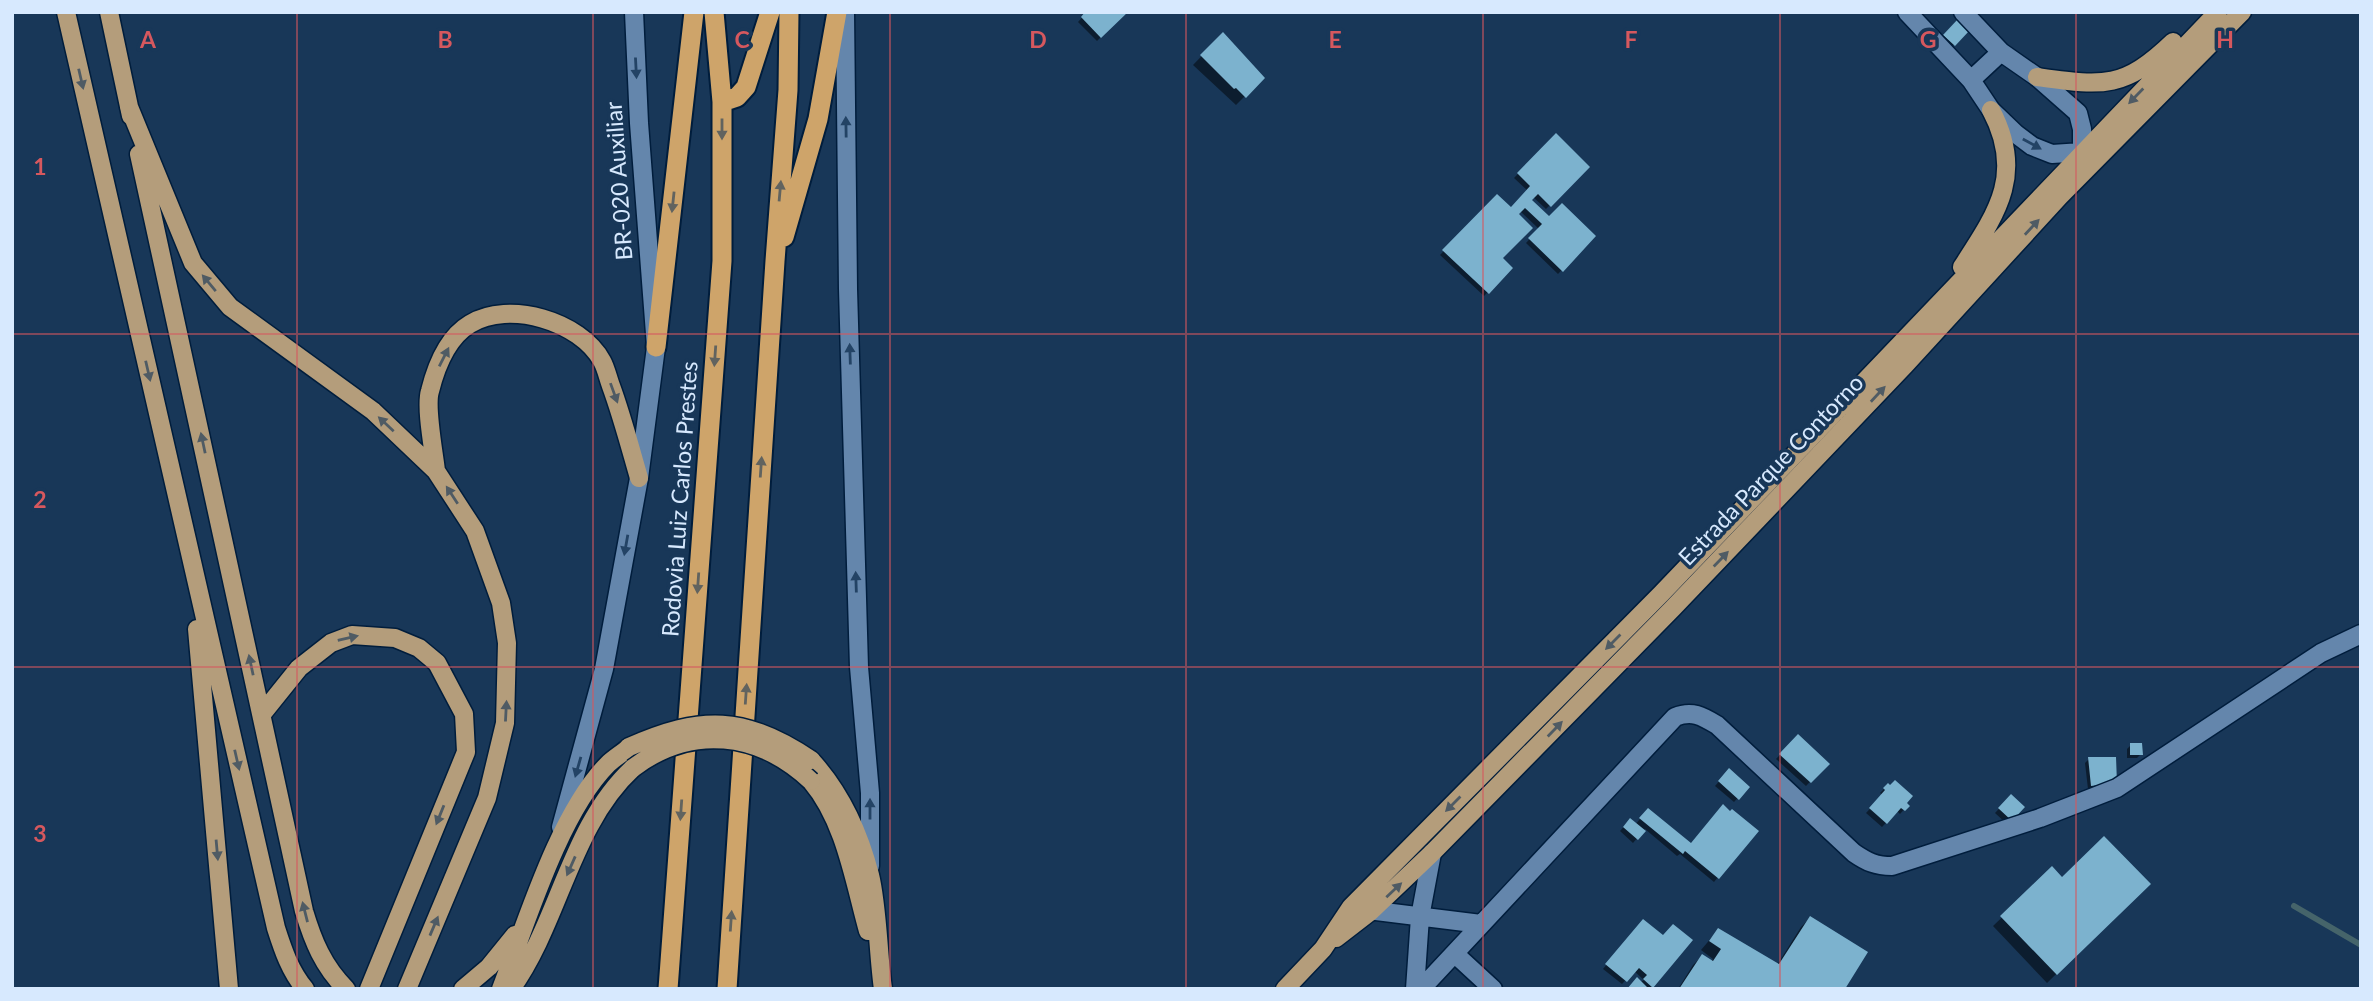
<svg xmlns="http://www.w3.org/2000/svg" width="2373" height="1001" viewBox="0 0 2373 1001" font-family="Lato,sans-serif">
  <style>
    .shadow { fill: #0007 }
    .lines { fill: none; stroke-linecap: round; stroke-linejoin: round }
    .stream { stroke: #45646a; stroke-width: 6 }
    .building { fill: #7cb2ce }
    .minor-casing { stroke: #001d3c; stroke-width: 21 }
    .secondary-casing { stroke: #001d3c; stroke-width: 21 }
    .primary-casing { stroke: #001d3c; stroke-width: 21 }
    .trunk-casing { stroke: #001d3c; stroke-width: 23 }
    .minor { stroke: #6486ac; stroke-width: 18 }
    .secondary { stroke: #6486ac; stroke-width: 18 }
    .primary { stroke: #b49d7b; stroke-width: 18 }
    .trunk { stroke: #cea46a; stroke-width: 19 }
    .primary-bridge-casing { stroke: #001d3c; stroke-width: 21; stroke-linecap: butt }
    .primary-bridge { stroke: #b49d7b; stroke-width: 18 }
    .oneway { fill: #234365 }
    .oneway2 { fill: #4f5b64 }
    .oneway3 { fill: #61635f }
    .grid { fill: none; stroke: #d6585e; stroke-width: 2; stroke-opacity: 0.55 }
    .labels { text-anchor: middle; stroke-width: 7; stroke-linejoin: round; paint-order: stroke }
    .street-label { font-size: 23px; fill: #d7e9fe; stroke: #183758 }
    .grid-label { font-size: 23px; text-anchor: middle; font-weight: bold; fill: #d6585e; stroke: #183758; stroke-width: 7; stroke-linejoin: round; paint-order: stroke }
  </style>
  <rect width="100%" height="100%" fill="#183758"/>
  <!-- shadow -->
  <path class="shadow" d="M1087 12H1126L1097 41 1078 22Z
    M1958 21 1967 30 1950 49 1940 40Z
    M1223 34 1263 78 1236 105 1193 65Z
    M1556 135 1588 167 1546 209 1533 197 1530 200 1549 219 1594 236 1558 274 1526 243 1539 229 1520 211 1500 258 1511 268 1484 296 1440 255 1497 196 1510 210 1528 191 1514 178Z
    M1798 736 1827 764 1806 786 1776 759Z
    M2131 745 2141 754 2137 758H2127V749Z
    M2089 759H2115L2100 789H2088L2085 763Z
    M1729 770 1748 787 1734 802 1715 786Z
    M1888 785 1907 806 1900 814 1897 811 1882 827 1866 813 1883 795 1880 793Z
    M2011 796 2023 808 2007 824 1995 813Z
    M1644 814 1690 845 1756 831 1714 882 1680 854 1677 856 1645 829 1633 843 1620 831 1630 820 1635 825Z
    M2052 869 2062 879 2148 884 2047 983 1993 926Z
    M1810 918 1843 989H1678L1693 965 1702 956 1711 962 1713 959 1701 950 1718 930 1777 965 1801 927Z
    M1639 925 1663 937 1690 940 1650 989H1629L1644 980 1634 971 1622 984 1603 969Z"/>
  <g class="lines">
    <!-- stream -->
    <path class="stream" d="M2294 906 2361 945"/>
  </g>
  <!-- building -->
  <path class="building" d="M1085 12H1128L1101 38 1081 17Z
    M1958 19 1970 30 1955 46 1943 35Z
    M1223 32 1265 78 1246 98 1236 88 1234 89 1200 55Z
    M1556 133 1590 167 1551 207 1538 194 1532 200 1549 216 1562 203 1596 236 1563 272 1528 238 1542 224 1525 208 1519 214 1533 228 1503 258 1513 268 1489 294 1442 250 1497 194 1511 207 1530 186 1517 173Z
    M1798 734 1830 764 1811 783 1779 754Z
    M2130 743H2142L2143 755H2130Z
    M2088 757H2116L2117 783 2091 786Z
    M1729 768 1750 787 1739 800 1718 781Z
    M1895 780 1913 796 1907 803 1910 806 1905 811 1901 808 1887 824 1869 808 1885 790 1883 788 1888 783 1890 785Z
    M2011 794 2025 807 2012 821 1998 808Z
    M1723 804 1730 811 1732 809 1759 831 1719 879 1685 851 1683 854 1639 818 1648 808 1691 843Z
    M1630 818 1646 831 1638 840 1623 827Z
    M2104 836 2151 884 2057 975 2000 916 2052 866 2062 877Z
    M1810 916 1868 952 1845 989H1679L1702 954 1713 961 1721 949 1709 941 1718 928 1779 964Z
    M1643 919 1663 935 1673 924 1693 940 1653 988 1643 979 1647 975 1639 968 1627 982 1605 964Z
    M1637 977 1649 989H1627Z"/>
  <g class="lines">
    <!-- minor casing -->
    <g class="minor-casing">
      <path id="minor" d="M1907 12 1971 80 1991 110 2016 134 2032 146 2052 154 2082 152V129L2078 113 2037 77 2001 52 1963 12
        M1971 80 2001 52
        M1360 909 1481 924
        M1455 954 1493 989
        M1415 989 1420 917 1432 853
        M1421 989 1675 717C1692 710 1702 716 1717 725L1854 853C1867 862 1876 866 1892 866L2040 818 2117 788 2321 653 2361 634"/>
    </g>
    <!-- secondary casing -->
    <g class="secondary-casing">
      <path id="secondary" d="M845 12 848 289 859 667 870 793V866
        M561 827 604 669 639 478 656 347 639 123 634 12"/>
    </g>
    <!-- primary casing -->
    <g class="primary-casing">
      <path id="primary" d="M66 12 276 928C283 950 290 971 305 989
        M109 12 131 116
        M2037 77C2103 86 2123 90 2173 42
        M129 107 193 263 230 307 373 411 436 471 475 531 501 603 507 643 505 723 487 798 407 989
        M139 154 304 911C313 941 323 966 346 989
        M1962 267C1997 213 2025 174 1991 110
        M436 471C434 452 425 407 430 391 436 367 448 337 470 324 509 300 580 321 602 361 606 368 608 378 611 386 622 416 630 447 639 478
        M197 629 229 989
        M262 714 299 668 331 643 352 635 395 638 419 648 437 663 464 714 466 752 369 989
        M811 760C841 793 859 832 870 875 878 908 878 954 883 989
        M811 781C845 821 854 881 868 931
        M1336 938 1371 911 1432 853 1673 608 1905 365 2060 196 2242 12
        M463 989 489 967 515 935
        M501 989C526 924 559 813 608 764 614 758 623 753 629 747
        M511 989C560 921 570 826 633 768
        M1285 989 1323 949 1351 907 1661 594 2218 12"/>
    </g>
    <!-- trunk casing -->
    <g class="trunk-casing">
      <path id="trunk" d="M722 102 737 97 746 87 770 12
        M784 237 818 119 837 12
        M656 347 694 12
        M668 989 722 261V102L714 12
        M727 989 775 261 788 90 789 12"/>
    </g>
    <!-- minor -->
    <use href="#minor" class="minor"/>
    <!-- secondary -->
    <use href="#secondary" class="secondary"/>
    <!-- primary -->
    <use href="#primary" class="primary"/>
    <!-- trunk -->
    <use href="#trunk" class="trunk"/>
    <!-- primary-bridge casing -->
    <g class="primary-bridge-casing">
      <path id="primary-bridge" d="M629 747C701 715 745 715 811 760
        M633 768C691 724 759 732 811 781"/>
    </g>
    <!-- primary-bridge -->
    <use href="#primary-bridge" class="primary-bridge"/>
  </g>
  <!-- one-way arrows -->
  <defs><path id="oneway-solid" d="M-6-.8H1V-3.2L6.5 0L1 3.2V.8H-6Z" transform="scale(1.75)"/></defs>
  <g class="oneway">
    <use href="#oneway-solid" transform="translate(636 68) rotate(87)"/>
    <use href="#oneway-solid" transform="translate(846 127) rotate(-91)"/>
    <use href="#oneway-solid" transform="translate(2032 144) rotate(29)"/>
    <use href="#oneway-solid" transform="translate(850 354) rotate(-92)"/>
    <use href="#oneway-solid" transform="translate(626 545) rotate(100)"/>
    <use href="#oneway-solid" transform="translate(856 582) rotate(-92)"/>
    <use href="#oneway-solid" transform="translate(578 767) rotate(106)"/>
    <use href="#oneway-solid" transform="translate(870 809) rotate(-90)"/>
  </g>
  <g class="oneway2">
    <use href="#oneway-solid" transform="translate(81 79) rotate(77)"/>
    <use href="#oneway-solid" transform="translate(2136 96) rotate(134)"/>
    <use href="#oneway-solid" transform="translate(2032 227) rotate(-47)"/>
    <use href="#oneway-solid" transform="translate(209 283) rotate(-130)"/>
    <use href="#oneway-solid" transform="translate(444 357) rotate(-63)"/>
    <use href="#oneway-solid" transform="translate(148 371) rotate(77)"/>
    <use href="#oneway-solid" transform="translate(614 393) rotate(70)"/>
    <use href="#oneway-solid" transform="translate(1878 394) rotate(-47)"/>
    <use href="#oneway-solid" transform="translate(386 424) rotate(-137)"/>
    <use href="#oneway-solid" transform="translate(203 443) rotate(-102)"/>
    <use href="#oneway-solid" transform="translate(452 495) rotate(-123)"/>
    <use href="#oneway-solid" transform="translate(1721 559) rotate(-46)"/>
    <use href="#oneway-solid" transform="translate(348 638) rotate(-13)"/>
    <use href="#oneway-solid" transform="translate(1613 642) rotate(135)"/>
    <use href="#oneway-solid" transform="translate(251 665) rotate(-102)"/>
    <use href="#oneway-solid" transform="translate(506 711) rotate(-87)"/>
    <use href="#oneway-solid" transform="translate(1555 729) rotate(-46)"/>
    <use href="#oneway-solid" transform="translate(237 760) rotate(77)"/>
    <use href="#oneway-solid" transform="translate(1453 804) rotate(135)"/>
    <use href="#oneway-solid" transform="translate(440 815) rotate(112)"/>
    <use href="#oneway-solid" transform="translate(217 850) rotate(85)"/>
    <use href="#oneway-solid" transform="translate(571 866) rotate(114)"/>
    <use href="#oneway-solid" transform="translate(1394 890) rotate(-43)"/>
    <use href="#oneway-solid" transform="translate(305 912) rotate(-104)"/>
    <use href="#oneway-solid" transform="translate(434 926) rotate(-67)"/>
  </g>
  <g class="oneway3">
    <use href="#oneway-solid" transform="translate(722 129) rotate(90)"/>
    <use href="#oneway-solid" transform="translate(780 191) rotate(-85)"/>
    <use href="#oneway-solid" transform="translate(673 202) rotate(96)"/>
    <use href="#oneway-solid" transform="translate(715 356) rotate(94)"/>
    <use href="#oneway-solid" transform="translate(761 467) rotate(-86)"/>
    <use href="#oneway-solid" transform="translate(698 583) rotate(94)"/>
    <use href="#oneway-solid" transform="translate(746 694) rotate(-86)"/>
    <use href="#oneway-solid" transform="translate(681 810) rotate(94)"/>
    <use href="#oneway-solid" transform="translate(731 921) rotate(-86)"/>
  </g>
  <!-- grid -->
  <path class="grid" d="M297 12V989M593 12V989M890 12V989M1186 12V989M1483 12V989M1780 12V989M2076 12V989M12 334H2361M12 667H2361"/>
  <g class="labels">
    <!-- street labels -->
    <g class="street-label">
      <text transform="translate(619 181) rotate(-94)" y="8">BR-020 Auxiliar</text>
      <text transform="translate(1771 470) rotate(-46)" y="8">Estrada Parque Contorno</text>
      <text transform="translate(680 499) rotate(-86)" y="8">Rodovia Luiz Carlos Prestes</text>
    </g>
  </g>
  <g class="grid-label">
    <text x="148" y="48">A</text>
    <text x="445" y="48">B</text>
    <text x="742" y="48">C</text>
    <text x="1038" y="48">D</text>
    <text x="1335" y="48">E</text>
    <text x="1631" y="48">F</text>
    <text x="1928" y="48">G</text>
    <text x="2225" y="48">H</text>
    <text x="40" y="175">1</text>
    <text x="40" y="508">2</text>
    <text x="40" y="842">3</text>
  </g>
  <!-- border -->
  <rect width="2373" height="1001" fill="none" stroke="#d7e9fe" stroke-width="28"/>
</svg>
